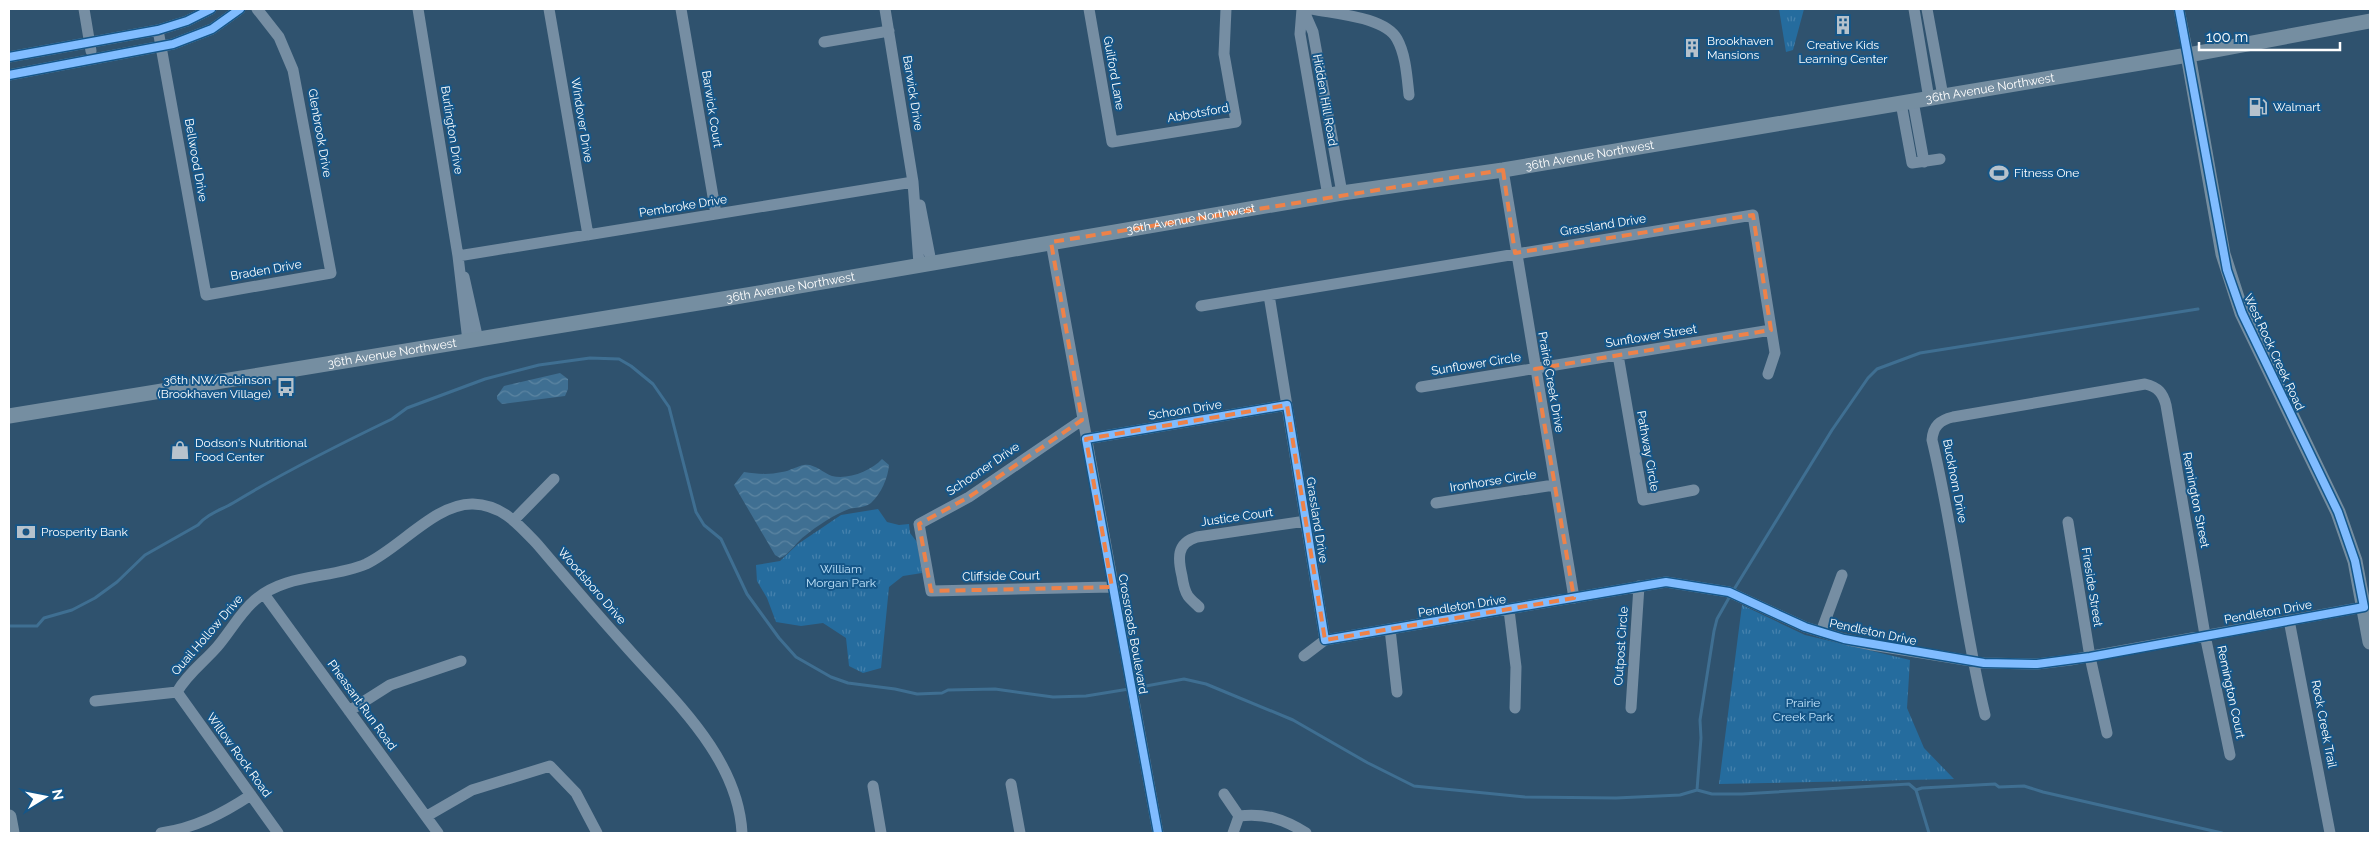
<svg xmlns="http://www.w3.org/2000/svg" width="2379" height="842" viewBox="0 0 2379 842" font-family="Raleway,sans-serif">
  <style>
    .park { fill: url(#park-tufts) }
    .water { fill: url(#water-waves) }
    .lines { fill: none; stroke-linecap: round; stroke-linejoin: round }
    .stream { stroke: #3f6f92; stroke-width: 3 }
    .minor { stroke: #768ea3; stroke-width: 11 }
    .major { stroke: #758ea1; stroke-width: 15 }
    .cycleway-casing { stroke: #155688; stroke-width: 11 }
    .cycleway { stroke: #80bcff; stroke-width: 8 }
    .marked { fill: none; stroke: #ee8249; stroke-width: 4; stroke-dasharray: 10 6; stroke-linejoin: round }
    .labels { text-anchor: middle; stroke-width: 4; stroke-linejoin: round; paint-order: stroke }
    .poi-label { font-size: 12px; fill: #fff; stroke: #155688; text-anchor: start }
    .street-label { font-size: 12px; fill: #fff; stroke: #155688 }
    .park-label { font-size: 12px; fill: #c0e3fb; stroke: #155688 }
  </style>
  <defs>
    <pattern id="park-tufts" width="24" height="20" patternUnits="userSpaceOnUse" patternTransform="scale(1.25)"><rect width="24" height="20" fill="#256c9e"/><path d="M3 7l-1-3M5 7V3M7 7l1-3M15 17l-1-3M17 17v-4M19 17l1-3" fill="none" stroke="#4682ad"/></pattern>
    <pattern id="water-waves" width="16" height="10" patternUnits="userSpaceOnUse" patternTransform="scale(1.25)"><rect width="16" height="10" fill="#3f6f92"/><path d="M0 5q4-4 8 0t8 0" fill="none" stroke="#5c85a2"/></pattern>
  </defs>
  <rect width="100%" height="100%" fill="#2f526e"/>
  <!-- park -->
  <path class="park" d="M1779 9H1804L1793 50 1786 52Z
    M878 509 887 522 899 525 909 524 910 533 917 542 922 573 903 576 889 587 881 668 863 673 849 666 846 638 823 623 801 626 776 622 767 598 757 581 756 565 780 561 798 544 841 515Z
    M1742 605 1805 635 1910 660 1907 708 1924 748 1954 779 1719 784Z"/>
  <!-- water -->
  <path class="water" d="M560 373 568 379V389L565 396 502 404 497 399V396L504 386Z
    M882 459 889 465C888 478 881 494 871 503 865 508 856 507 849 509 835 514 817 526 806 535 796 542 790 554 780 558L775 555 734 485 744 472C757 474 769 475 782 472 790 471 797 466 804 465 814 463 823 473 832 476 848 480 871 471 882 459Z"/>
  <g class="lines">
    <!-- stream -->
    <path class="stream" d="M1733 591 1832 430 1868 378 1877 369 1920 353 2198 309
      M9 626H37L44 618 72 610 95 598 117 582 145 555 198 525C207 514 221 510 233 503 284 472 338 445 392 419L407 408 485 379 539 365 590 358 619 359 631 366 653 384 669 407 696 512 704 525 721 539 747 594 779 638 796 657 831 677 848 683 895 689 917 694 942 693 948 690 995 689 1053 697 1086 696 1129 689
      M1135 688 1184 679 1206 684 1293 720 1368 763 1414 786 1525 797 1616 798 1680 795 1697 790 1712 794H1742L1909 784 1916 790 1929 833
      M1697 790 1701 738 1700 720 1714 631 1717 619 1730 596
      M1916 790 1922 788 1995 784 1999 787 2024 786 2043 792 2222 833"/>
    <!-- minor -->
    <path class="minor" d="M84 9 91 51
      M418 9 458 256 468 341
      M549 9 588 235
      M681 9 716 214
      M885 9 913 182 919 264
      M1089 9 1112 142 1236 122 1224 54 1226 9
      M1302 9 1300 34 1328 196
      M1303 9 1313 32 1342 193
      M1312 9C1336 14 1385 17 1397 39 1406 55 1407 78 1409 95
      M1914 9 1929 99
      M1927 9 1943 96
      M2179 9 2188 55
      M158 30 206 295 331 273 293 70 279 37 257 9
      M824 42 889 31
      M9 57 158 30 187 21 211 9
      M9 75 173 44 212 29 240 9
      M1913 101 1924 162
      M1901 103 1912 163 1940 159
      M1503 170 1574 598
      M920 205 931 262
      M1051 242 1158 833
      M458 256 913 182
      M464 277 478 340
      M1269 295 1325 640
      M1201 306 1753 215 1775 353 1768 374
      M1618 355 1643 500 1694 490
      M1421 387 1771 330
      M1082 420 969 497 919 524 931 591 1112 587
      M1086 439 1287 405
      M1436 503 1554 485
      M514 520 554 479
      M2068 522 2090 657 2107 733
      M264 594 438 833
      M1199 607C1196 604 1191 600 1188 596 1184 590 1183 583 1182 576 1178 559 1176 543 1197 537L1306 521
      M1509 610 1516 667 1515 708
      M2289 620 2330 833
      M1390 629 1397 692
      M1821 632 1842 575
      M1304 656 1325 640 1666 582 1729 592 1805 627 1844 639 1872 645 1984 663 2037 664 2070 660 2369 606
      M177 692C188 673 203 663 217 647 230 632 240 613 255 600 286 573 331 579 366 564 400 548 436 503 473 504 503 505 519 525 538 545 566 578 594 611 623 643 671 698 738 756 742 833
      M177 692 278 833
      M95 701 177 692
      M1631 708 1639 586
      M349 711 390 685 461 661
      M1985 715C1963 624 1954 531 1932 440 1933 426 1940 420 1953 417L2145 384C2158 387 2163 393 2166 405L2205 635 2230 755
      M1011 784 1020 833
      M873 786 881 833
      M1224 794 1239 816
      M427 816 472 790 550 766 576 793 597 833
      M1239 816C1265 813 1284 819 1306 833
      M161 833C195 828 222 814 251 795
      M1233 833 1239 816"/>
    <!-- major -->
    <g class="major">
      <path d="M2188 55 2223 254 2242 313 2338 512 2355 561 2370 642"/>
      <path id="s1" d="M9 416 735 297 1342 193 1503 170 1842 113 2188 55 2370 21"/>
      <path d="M9 817 12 833"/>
    </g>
    <!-- cycleway casing -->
    <g class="cycleway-casing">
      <path id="cycleway" d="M9 57 158 30 187 21 211 9
        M9 75 173 44 212 29 240 9
        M1158 833 1086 439 1287 405 1325 640 1666 582 1729 592 1805 627 1844 639 1984 663 2037 664 2090 657 2364 607 2355 561 2338 512 2242 313 2227 270 2179 9"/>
    </g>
    <!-- cycleway -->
    <use href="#cycleway" class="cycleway"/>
  </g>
  <!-- marked area -->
  <path class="marked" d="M1503 170 1515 253 1753 215 1771 330 1535 369 1574 598 1325 640 1287 405 1086 439 1112 587 931 591 919 524 969 497 1082 420 1051 242Z"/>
  <!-- icons -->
  <defs>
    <g id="building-bare" transform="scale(1.5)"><path d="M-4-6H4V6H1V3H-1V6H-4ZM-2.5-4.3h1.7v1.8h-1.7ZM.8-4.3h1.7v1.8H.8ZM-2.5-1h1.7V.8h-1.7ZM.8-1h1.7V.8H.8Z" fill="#b6c2cc" stroke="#155688" stroke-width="2.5" paint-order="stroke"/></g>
    <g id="fuel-bare" transform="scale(1.5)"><path d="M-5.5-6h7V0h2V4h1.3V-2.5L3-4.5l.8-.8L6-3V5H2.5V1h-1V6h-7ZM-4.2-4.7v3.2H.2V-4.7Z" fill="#b6c2cc" stroke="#155688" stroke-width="2.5" paint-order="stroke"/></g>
    <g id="stadium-bare" transform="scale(1.5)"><path d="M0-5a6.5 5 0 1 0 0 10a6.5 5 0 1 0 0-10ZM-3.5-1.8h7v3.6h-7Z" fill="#b6c2cc" stroke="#155688" stroke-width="2.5" paint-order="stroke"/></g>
    <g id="bus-bare" transform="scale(1.5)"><path d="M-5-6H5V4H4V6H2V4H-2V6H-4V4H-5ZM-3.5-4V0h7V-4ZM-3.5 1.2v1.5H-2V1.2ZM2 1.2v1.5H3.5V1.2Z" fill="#b6c2cc" stroke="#155688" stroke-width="2.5" paint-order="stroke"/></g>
    <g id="shop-bare" transform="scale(1.5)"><path d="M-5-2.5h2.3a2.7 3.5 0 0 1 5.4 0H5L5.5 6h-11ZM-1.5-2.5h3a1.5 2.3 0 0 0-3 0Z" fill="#b6c2cc" stroke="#155688" stroke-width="2.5" paint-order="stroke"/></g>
    <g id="bank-bare" transform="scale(1.5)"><path d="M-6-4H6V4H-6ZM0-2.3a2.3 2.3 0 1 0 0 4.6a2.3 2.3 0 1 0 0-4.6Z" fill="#b6c2cc" stroke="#155688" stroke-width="2.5" paint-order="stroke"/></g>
  </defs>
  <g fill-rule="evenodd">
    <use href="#building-bare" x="1843" y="25"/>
    <use href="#building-bare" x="1692" y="48"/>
    <use href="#fuel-bare" x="2258" y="107"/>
    <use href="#stadium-bare" x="1999" y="173"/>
    <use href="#bus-bare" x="286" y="387"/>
    <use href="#shop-bare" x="180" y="450"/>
    <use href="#bank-bare" x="26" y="532"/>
  </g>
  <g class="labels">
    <!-- poi labels -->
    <g class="poi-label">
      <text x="1707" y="45">Brookhaven<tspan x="1707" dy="14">Mansions</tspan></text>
      <text x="1843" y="49" text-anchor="middle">Creative Kids<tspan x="1843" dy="14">Learning Center</tspan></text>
      <text x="2273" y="111">Walmart</text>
      <text x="2014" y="177">Fitness One</text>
      <text x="271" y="384" text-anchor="end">36th NW/Robinson<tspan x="271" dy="14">(Brookhaven Village)</tspan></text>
      <text x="195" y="447">Dodson's Nutritional<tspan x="195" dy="14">Food Center</tspan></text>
      <text x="41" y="536">Prosperity Bank</text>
    </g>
    <!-- street labels -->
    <g class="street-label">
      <text transform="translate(1114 73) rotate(80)" y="4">Guilford Lane</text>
      <text dy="4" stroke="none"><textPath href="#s1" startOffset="2008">36th Avenue Northwest</textPath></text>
      <text transform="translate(913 93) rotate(81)" y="4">Barwick Drive</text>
      <text transform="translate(1325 100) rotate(80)" y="4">Hidden Hill Road</text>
      <text transform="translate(712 109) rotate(81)" y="4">Barwick Court</text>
      <text transform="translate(1198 113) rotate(-10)" y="4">Abbotsford</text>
      <text transform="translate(582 120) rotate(81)" y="4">Windover Drive</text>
      <text transform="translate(452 130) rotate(81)" y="4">Burlington Drive</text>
      <text transform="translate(320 133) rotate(80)" y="4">Glenbrook Drive</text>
      <text dy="4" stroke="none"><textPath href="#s1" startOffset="1602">36th Avenue Northwest</textPath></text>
      <text transform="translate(196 160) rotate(80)" y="4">Bellwood Drive</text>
      <text transform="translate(683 206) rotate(-9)" y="4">Pembroke Drive</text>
      <text dy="4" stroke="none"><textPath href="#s1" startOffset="1198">36th Avenue Northwest</textPath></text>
      <text transform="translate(1603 225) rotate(-9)" y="4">Grassland Drive</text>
      <text transform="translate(266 270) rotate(-10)" y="4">Braden Drive</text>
      <text dy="4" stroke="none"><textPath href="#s1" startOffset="792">36th Avenue Northwest</textPath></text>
      <text transform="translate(1651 336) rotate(-9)" y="4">Sunflower Street</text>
      <text transform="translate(2274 352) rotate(65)" y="4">West Rock Creek Road</text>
      <text dy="4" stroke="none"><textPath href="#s1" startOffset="388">36th Avenue Northwest</textPath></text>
      <text transform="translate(1476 364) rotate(-9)" y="4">Sunflower Circle</text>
      <text transform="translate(1551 382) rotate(80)" y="4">Prairie Creek Drive</text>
      <text transform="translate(1185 410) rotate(-9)" y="4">Schoon Drive</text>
      <text transform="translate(1648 451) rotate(80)" y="4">Pathway Circle</text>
      <text transform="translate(983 469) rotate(-34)" y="4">Schooner Drive</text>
      <text transform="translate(1493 481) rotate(-9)" y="4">Ironhorse Circle</text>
      <text transform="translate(1955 481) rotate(79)" y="4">Buckhorn Drive</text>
      <text transform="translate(2196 500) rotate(79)" y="4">Remington Street</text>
      <text transform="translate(1237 517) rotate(-8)" y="4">Justice Court</text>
      <text transform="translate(1317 520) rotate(81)" y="4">Grassland Drive</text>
      <text transform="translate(1001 576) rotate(-1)" y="4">Cliffside Court</text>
      <text transform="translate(592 586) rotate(49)" y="4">Woodsboro Drive</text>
      <text transform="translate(2092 587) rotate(81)" y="4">Fireside Street</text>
      <text transform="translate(1462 606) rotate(-9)" y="4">Pendleton Drive</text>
      <text transform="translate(2268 612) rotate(-10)" y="4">Pendleton Drive</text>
      <text transform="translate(1873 632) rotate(12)" y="4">Pendleton Drive</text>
      <text transform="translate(1133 634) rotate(80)" y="4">Crossroads Boulevard</text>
      <text transform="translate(207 635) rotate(-49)" y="4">Quail Hollow Drive</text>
      <text transform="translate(1621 646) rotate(-86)" y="4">Outpost Circle</text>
      <text transform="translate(2231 692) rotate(78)" y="4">Remington Court</text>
      <text transform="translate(362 705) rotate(54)" y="4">Pheasant Run Road</text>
      <text transform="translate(2324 724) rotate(79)" y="4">Rock Creek Trail</text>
      <text transform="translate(239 755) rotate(54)" y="4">Willow Rock Road</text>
    </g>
    <!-- park labels -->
    <g class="park-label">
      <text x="841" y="573">William<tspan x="841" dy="14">Morgan Park</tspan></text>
      <text x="1803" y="707">Prairie<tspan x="1803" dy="14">Creek Park</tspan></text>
    </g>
  </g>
  <!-- border -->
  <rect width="2379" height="842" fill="none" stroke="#ffffff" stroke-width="20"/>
  <!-- north arrow -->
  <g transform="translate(45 797) rotate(80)" stroke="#155688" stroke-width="4" paint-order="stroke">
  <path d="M0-4L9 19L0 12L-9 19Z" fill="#ffffff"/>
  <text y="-8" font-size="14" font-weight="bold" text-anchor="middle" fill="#ffffff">N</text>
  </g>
  <!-- scale -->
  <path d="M2199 42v8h141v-8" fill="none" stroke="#ffffff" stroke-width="2.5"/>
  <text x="2206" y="42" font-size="15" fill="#ffffff" stroke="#155688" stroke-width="4" paint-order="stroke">100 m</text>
</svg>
